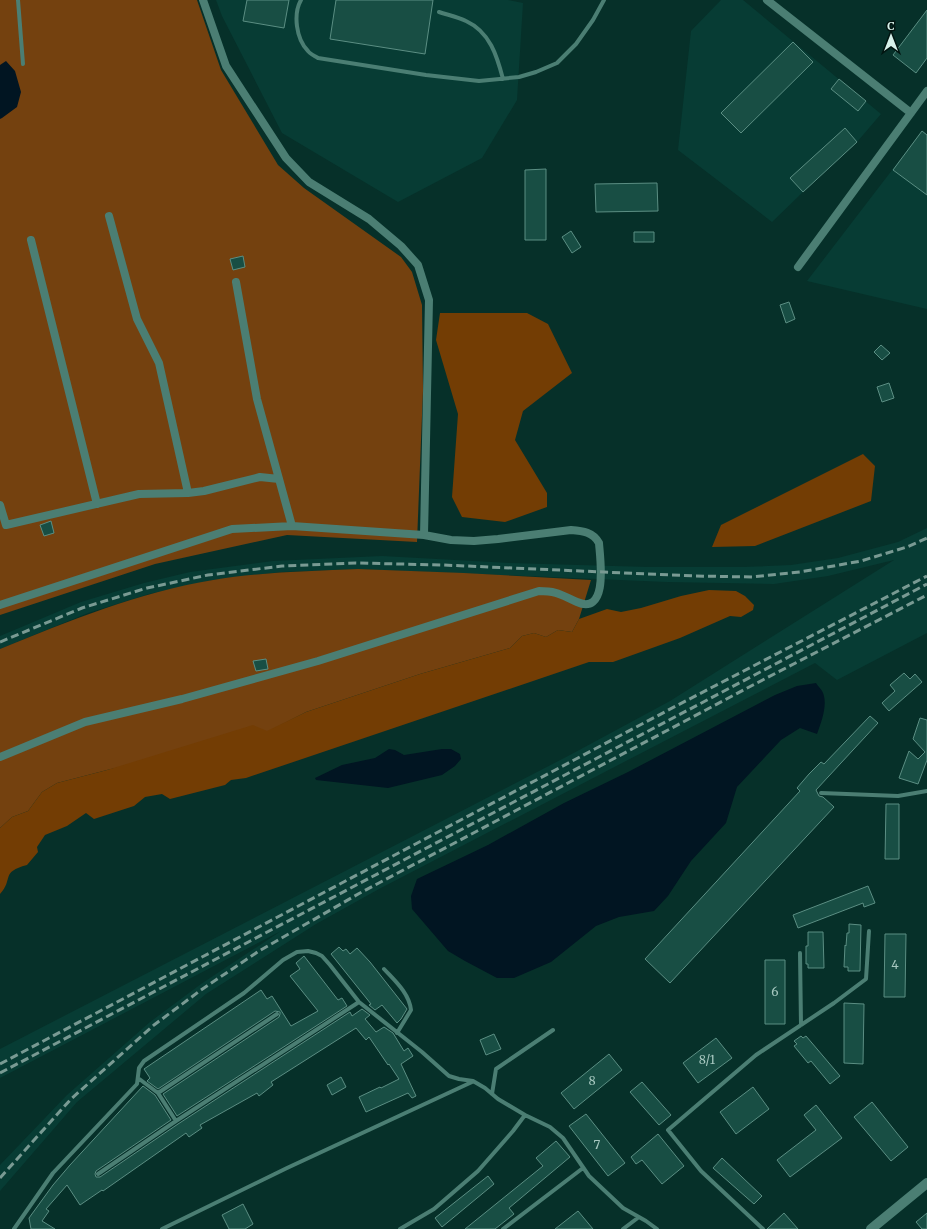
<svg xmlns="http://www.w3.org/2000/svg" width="927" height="1229" viewBox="0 0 927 1229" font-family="Merriweather,serif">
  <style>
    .built { fill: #073c34 }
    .green { fill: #74410f }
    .forest { fill: #733d04 }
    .water { fill: #011522 }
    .building { fill: #184e44; stroke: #5b8e83 }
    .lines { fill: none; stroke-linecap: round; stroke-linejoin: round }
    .service { stroke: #4b7e73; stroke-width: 4 }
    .minor { stroke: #4b7e73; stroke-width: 8 }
    .tertiary { stroke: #4b7e73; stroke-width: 10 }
    .rail { stroke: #799a93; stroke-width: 3; stroke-dasharray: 8 4; stroke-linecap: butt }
    .labels { text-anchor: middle; stroke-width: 4; stroke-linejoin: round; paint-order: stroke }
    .number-label { font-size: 12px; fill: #a7c8c0 }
  </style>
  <rect width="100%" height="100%" fill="#063029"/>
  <!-- built -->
  <path class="built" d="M216 0H508L523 3 517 100 482 158 398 202 282 133 222 16Z
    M721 0H743L881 114 857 142 803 192 772 222 678 150 691 31Z
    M922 131 927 135V309L807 281Z
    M927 528V633L837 680 815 663 379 889 316 924 206 994 77 1102 0 1191V1165L67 1095 150 1022 201 984 281 931 0 1078V1049L570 755 670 701 894 560 828 576 774 584 667 582 358 569 282 572 213 580 149 594 88 613 0 649V636L81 602 144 583 190 572 273 561 382 556 510 563 648 567H743L791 565 838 558 898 542Z"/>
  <!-- green -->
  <path class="green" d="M0 0H197L221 70 278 165 304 188 401 257 412 272 422 305 423 390 417 542 287 535 155 564 0 615Z
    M358 569 464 573 591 580 579 619 572 632 558 630 546 637 534 633 522 636 510 648 420 674 306 712 267 732 107 770 57 783 42 792 28 811 12 817 0 828V649C69 621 139 592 213 580 261 572 310 571 358 569Z"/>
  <!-- forest -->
  <path class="forest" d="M440 313H527L548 324 572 373 523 411 515 440 547 493V507L505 522 462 517 452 497 458 414 436 340Z
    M863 454 875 466 871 501 755 546 712 547 721 525Z
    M709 590 736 591 745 596 754 605 753 610 741 617 730 616 680 638 613 662H589L246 778 231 780 225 785 170 799 162 794 145 797 134 806 94 819 86 813 67 826 45 835 37 847 38 852 27 865C0 872 14 879 0 894V828L12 817 28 811 42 792 57 783 107 770 253 725 267 731 306 712 420 674 510 648 522 636 534 633 546 637 558 630 572 632 579 619 607 609 621 612 641 608 681 596Z"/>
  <!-- water -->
  <path class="water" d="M6 61 15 71 21 92 17 107 2 118 0 119V65Z
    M816 683C818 686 822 690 823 693 828 705 821 723 817 734L800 728 781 740 737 787 726 823 691 861 668 896 654 911 619 917 596 926 551 962 514 978H497L465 961 448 951 412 909 411 896 417 879 488 845 564 803 628 772 775 695 797 686Z
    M389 749 395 750 404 755 442 749H451L460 754 461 759 455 766 442 775 388 788 316 780 315 778 342 765 375 758Z"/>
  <!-- building -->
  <path class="building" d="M247 0H289L284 28 243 21Z
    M336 0H433L425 54 330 39Z
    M927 10V58L916 73 893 55Z
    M793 42 813 62 741 133 721 113Z
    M839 79 866 101 858 111 831 89Z
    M845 128 857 142 803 192 790 178Z
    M922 131 927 135V195L893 170Z
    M546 169V240H525V170Z
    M657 183 658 211 596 212 595 184Z
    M571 231 581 247 572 253 562 237Z
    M634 232H654V242H634Z
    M243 256 245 267 233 270 230 259Z
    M789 302 795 319 786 323 780 305Z
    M881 345 890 353 882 360 874 352Z
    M889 383 894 398 882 402 877 387Z
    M51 521 54 533 44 536 40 525Z
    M266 659 268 669 256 671 253 661Z
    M904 673 910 679 915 674 922 682 889 711 882 703 895 691 890 685Z
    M870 716 878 723 816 790 819 796 823 797 834 807 670 983 645 959 800 791 797 788 809 774 821 762 824 764Z
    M920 718 927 720V760L918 784 899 778 909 751 918 759 925 752 913 739Z
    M886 804H899V859H885Z
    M868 886 875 903 864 907 863 903 798 928 793 915Z
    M849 924 861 925 860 971H848V967H844L845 945 846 946 847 933H849Z
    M808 932H823L824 968H808V964H806V946H808Z
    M885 934H906L905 997H884Z
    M339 947 343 951 346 949 350 954 357 948 370 962 407 1009 401 1019 397 1023 382 1005 375 1010 369 1005 371 1004 331 954Z
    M304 956 338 1000 342 998 347 1006 177 1116 163 1094 279 1017 280 1014V1012L275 1011 158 1089 147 1081 150 1078 144 1069 261 990 267 999 272 996 291 1026 318 1011 290 976 300 969 296 963Z
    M765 960H785V1024H765Z
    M844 1003 864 1004 863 1064 844 1063Z
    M362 1009 370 1015 365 1019 376 1032 384 1027 393 1033 404 1051 408 1048 413 1056 401 1064 416 1096 412 1098 408 1093 366 1112 359 1097 380 1087 381 1088 399 1079 389 1064 388 1065 369 1037 366 1040 356 1028 271 1082 273 1085 259 1096 257 1093 200 1125 202 1128 189 1137 186 1133 103 1191 102 1190 80 1205 67 1185 46 1209 49 1211 42 1221 55 1229H31L29 1218 53 1185 70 1165 143 1086 155 1095 171 1120 96 1171 95 1174 96 1177H100L178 1124 350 1012 352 1016Z
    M494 1034 501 1049 486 1055 480 1040Z
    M801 1036 803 1038 806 1036 840 1076 830 1084 811 1061 808 1063 794 1046 797 1044 794 1041Z
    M716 1038 732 1058 698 1083 683 1063Z
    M609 1054 622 1070 574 1109 561 1093Z
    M341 1077 346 1087 332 1095 327 1085Z
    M642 1082 671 1115 659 1125 630 1092Z
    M753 1087 769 1109 736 1134 720 1112Z
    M872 1102 908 1147 891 1161 854 1117Z
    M816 1105 842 1138 790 1177 777 1160 816 1130 804 1115Z
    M586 1114 625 1163 608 1176 569 1126Z
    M658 1134 684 1166 662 1184 642 1160 636 1164 631 1157Z
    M556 1141 570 1157 509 1208 514 1214 495 1229H465L543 1166 536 1158Z
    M722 1158 762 1196 754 1204 713 1168Z
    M488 1176 494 1184 442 1227 435 1218Z
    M243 1204 253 1224 245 1229H229L222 1215Z
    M578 1211 593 1229H555Z
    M784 1213 798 1229H767Z
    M927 1213V1229H922L916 1222Z"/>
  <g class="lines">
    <!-- service -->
    <path class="service" d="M18 0 23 64
      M301 0C293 14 296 39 308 51 310 54 315 56 318 58L426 75 479 81 519 77 536 72 557 63 576 44 593 20 604 0
      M439 12C448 15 458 17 466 21 490 32 497 56 503 79
      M821 793 898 796 927 791
      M800 953 801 1025
      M384 969C395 981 409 993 411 1010L397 1033
      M138 1078 158 1093 176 1121
      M158 1093 277 1014
      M492 1094 496 1069 553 1030
      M98 1174 176 1121 359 1002
      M14 1229 53 1173 137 1084 139 1068 144 1061 244 993 283 960 297 952 308 951 316 953 322 956 330 965 359 1002 422 1052 449 1076 459 1079 473 1081 485 1088 498 1099 525 1115 550 1127 563 1138 589 1176 623 1208 646 1221 657 1229
      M162 1229 287 1168 472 1082
      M400 1229 434 1209 478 1171 513 1131 525 1115
      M503 1229 583 1168
      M623 1229 639 1217
      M763 1229 701 1171 668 1130 756 1055 834 1003 866 979 869 931"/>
    <!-- minor -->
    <path class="minor" d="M203 0 226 66 286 158 309 182 369 219 401 246 418 265 429 300 424 535
      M767 0 911 113
      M109 216 137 319 159 363 188 493 204 491 260 477 279 479
      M31 240 97 504
      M798 267 927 91
      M236 282 257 399 292 526
      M0 505 6 525 139 494 188 493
      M0 605 232 529 292 526 424 535 451 540 474 541 498 539 571 530C583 531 593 532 599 543 600 558 609 616 577 602 561 595 558 591 539 591L318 661 182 699 85 722 0 757"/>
    <!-- tertiary -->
    <path class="tertiary" d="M871 1229 927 1183"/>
    <!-- rail -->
    <path class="rail" d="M0 642 82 608 147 588 208 575 282 566 356 563 443 565 695 576 752 577 800 572 861 561 907 547 927 538
      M0 1064 676 706 927 576
      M0 1073 927 584
      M0 1178 71 1099 154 1025 201 990 259 951 360 893 753 685 927 595"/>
  </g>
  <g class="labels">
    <!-- number labels -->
    <g class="number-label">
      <text x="895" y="969">4</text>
      <text x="775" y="996">6</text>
      <text x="707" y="1064">8/1</text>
      <text x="592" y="1085">8</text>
      <text x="597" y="1149">7</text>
    </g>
  </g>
  <!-- north arrow -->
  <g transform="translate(891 36)" stroke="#021511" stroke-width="3" paint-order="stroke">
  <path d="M0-3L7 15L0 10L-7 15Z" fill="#d7f1ea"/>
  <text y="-6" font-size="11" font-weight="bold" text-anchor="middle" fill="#d7f1ea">С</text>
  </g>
</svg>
